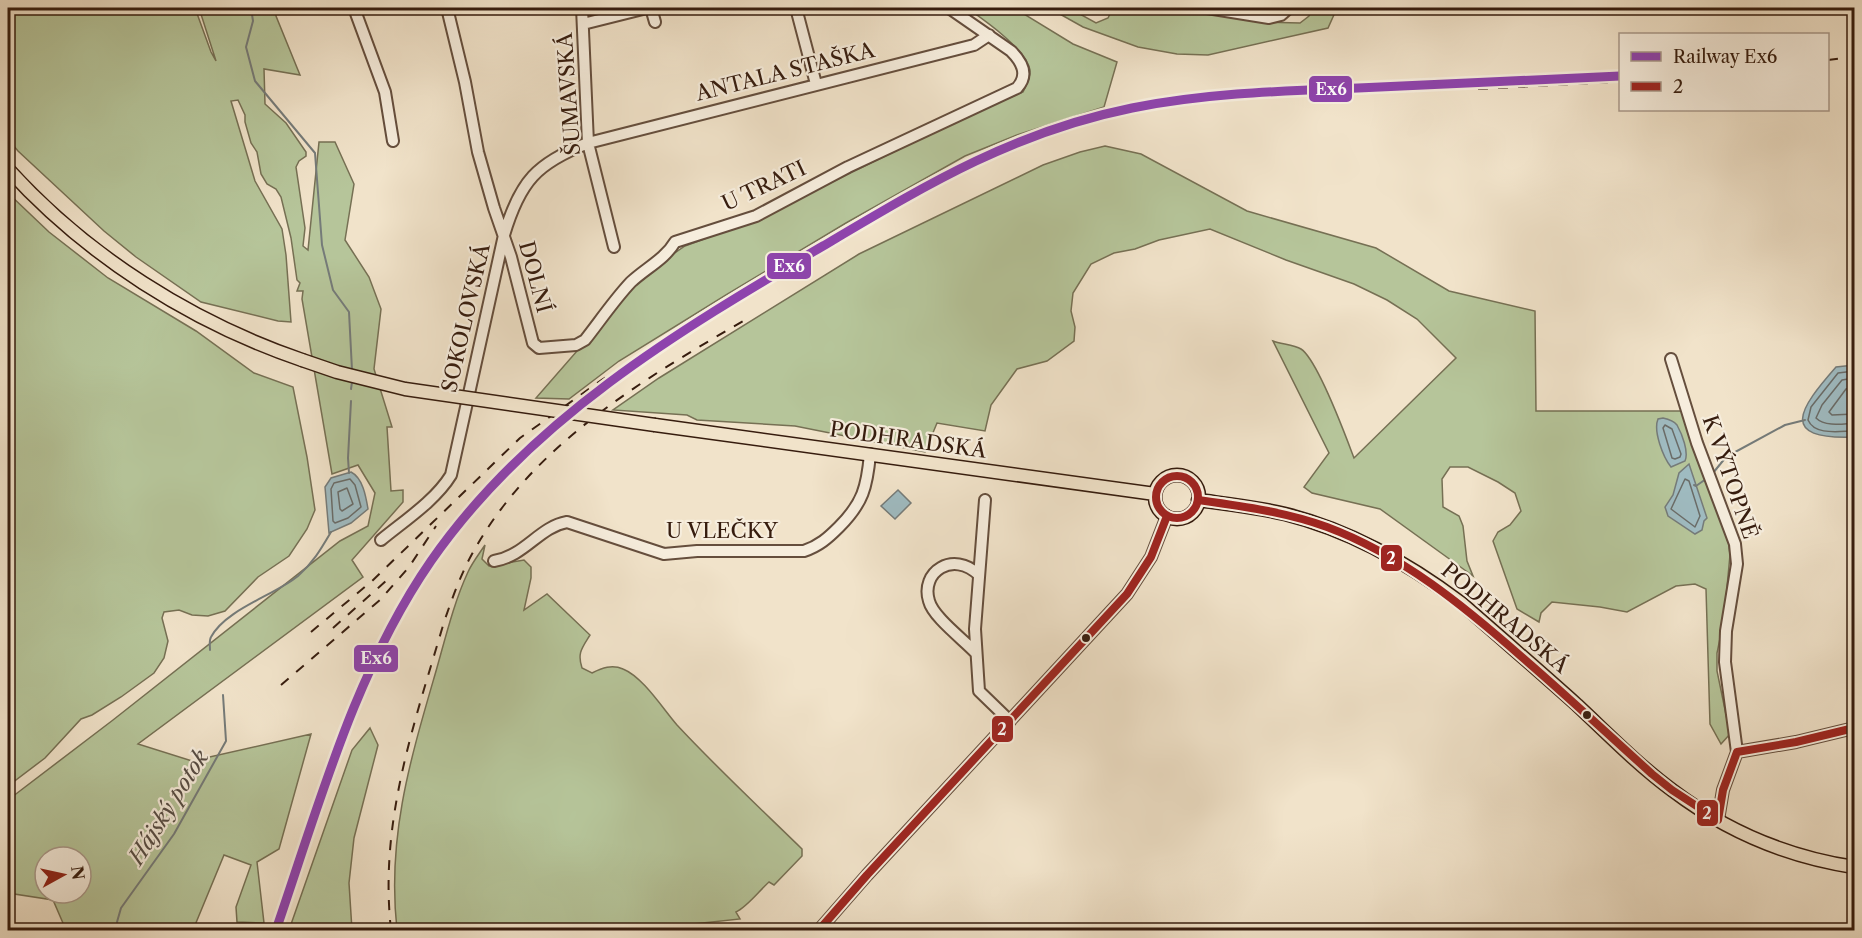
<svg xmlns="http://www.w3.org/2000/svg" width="1862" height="938" viewBox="0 0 1862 938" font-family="'Libre Caslon Text',serif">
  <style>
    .green { fill: #b6c59a; stroke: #767054; stroke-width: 1.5; fill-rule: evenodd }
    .water { fill: #9fbbc1; stroke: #757b79; stroke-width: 1.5 }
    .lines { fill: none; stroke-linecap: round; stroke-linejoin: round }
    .shore { stroke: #6a6c68; stroke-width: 1.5 }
    .stream { stroke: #757b79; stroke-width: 2 }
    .minor-casing { stroke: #654e3d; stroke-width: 14 }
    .major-casing { stroke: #361c0e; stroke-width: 15 }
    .minor { stroke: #f6eddd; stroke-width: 10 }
    .major { stroke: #f1e3ca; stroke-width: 12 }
    .rail { stroke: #361c0e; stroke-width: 2; stroke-dasharray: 10 10; stroke-linecap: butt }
    .major-bridge-casing { stroke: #361c0e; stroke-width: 15; stroke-linecap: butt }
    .major-bridge { stroke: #f1e3ca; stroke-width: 12 }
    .bus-1-casing { stroke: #f6eddd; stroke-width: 12 }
    .bus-1 { stroke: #9e2621; stroke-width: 8 }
    .rail-1-casing { stroke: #f6eddd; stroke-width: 14 }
    .rail-1 { stroke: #8e44ad; stroke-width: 9 }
    .bus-dot { fill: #361c0e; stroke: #f6eddd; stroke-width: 2 }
    .labels { text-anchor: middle; stroke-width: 4.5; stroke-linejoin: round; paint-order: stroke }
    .street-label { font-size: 21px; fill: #361c0e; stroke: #f6eddd }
    .water-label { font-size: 22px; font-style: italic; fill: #564c44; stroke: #f6eddd }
    .line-badge { stroke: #f6eddd; stroke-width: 2 }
    .badge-label { font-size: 16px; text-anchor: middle; font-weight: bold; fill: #fff }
  </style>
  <rect width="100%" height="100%" fill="#f1e3ca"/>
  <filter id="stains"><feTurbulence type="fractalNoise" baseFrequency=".00333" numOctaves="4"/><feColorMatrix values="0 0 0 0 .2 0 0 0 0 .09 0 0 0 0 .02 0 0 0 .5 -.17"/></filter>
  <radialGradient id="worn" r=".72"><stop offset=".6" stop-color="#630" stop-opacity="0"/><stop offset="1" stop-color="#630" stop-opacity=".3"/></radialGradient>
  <!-- green -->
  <path class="green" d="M8 8H143L146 11 145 8H172L167 10C173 11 187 8 195 8L211 52 216 61 199 8H276V16L300 75 264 69 265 104 286 123 306 152V156L299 161 296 167 305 228 303 246 308 250 319 142H335L354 184 345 240 369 277 381 309 374 369 392 427H387L391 491 403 490V502L352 560 363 577 138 744 192 761 311 734 279 849 257 862 264 923 237 922 236 907 251 865 224 855 193 930H66L53 900 8 893V800L113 720 340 541 368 526 375 493 358 465 332 474 302 299 303 291H297L300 283 297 280 291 238 281 197 276 189 267 184 261 174 257 152 251 143 245 122V115L238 100 231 101 255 181 282 229 286 255 291 322 278 321 201 302 136 257 104 231 18 151 8 139ZM45 857H81V893H45Z
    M967 8H1014L1073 44 1117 62 1104 107 1017 135 965 156 846 223 726 295 619 361 569 399 536 398 645 273 685 246 750 222 971 114 1023 92C1026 85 1031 77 1030 70 1026 49 984 20 967 8Z
    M1049 8H1069L1096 23 1108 18 1113 8H1174L1259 22 1300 23 1309 16 1313 8H1337L1328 28 1208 55 1177 54 1138 47 1083 27Z
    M1105 146 1141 154 1247 211 1376 248 1449 291 1535 311 1536 411H1684L1727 530 1730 555 1724 619 1717 653V671L1730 734 1721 744 1710 724 1706 589 1695 584 1676 586 1627 612 1600 607 1552 602 1541 613 1539 622 1517 609 1493 541 1498 532 1510 525 1521 511 1515 493 1498 482 1468 467H1450L1442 479 1443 507 1459 516 1463 526 1467 561 1473 576 1380 509 1312 493 1304 487 1329 453 1273 341C1281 344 1294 345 1301 349 1318 360 1346 437 1354 458L1456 358 1417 319 1387 300 1354 284 1286 260 1210 229 1159 240 1135 249 1114 253 1091 264 1073 293 1071 311 1075 327 1074 341 1047 361 1017 369 991 405 985 431 937 423 925 452 795 426 697 420 687 415 613 410 659 378 859 254 1043 165 1080 152Z
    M8 193 49 232 108 278 196 331 254 373 293 387 307 457 315 510 307 529 289 556 258 577 225 611 208 616 192 615 179 610 164 612 162 618 168 641 164 658 154 673 121 697 92 715 81 719 45 758 8 786Z
    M485 545 482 559 489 566 524 560 531 567V578L524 610 547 594 590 635C582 648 577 653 582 668L592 673C602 668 612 664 623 669 643 677 663 709 677 725 717 768 760 808 802 849V856L774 885 769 882C759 891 747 907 736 912L740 919 666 927V930H397C387 839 409 764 434 678 444 644 453 604 468 572 472 563 479 554 485 545Z
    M370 728 378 745 354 838 349 883 352 930H289L352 750Z"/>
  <!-- water -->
  <path class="water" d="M1854 365V437C1777 440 1800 408 1836 367Z
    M1663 418C1668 419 1674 421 1677 425 1682 434 1689 452 1685 461L1671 467C1663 457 1653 431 1658 419Z
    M1689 464 1707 518 1704 521 1702 530 1695 534 1668 516 1665 507 1673 495 1679 473Z
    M351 472C363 478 366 497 368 509L351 523 329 533 325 487 331 478Z
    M898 490 911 503 895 519 881 506Z"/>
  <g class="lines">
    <!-- shore -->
    <path class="shore" d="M1854 371 1838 373 1811 407 1808 420C1815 436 1840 431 1854 431
      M1854 378 1842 380 1822 405 1816 418C1825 427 1842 424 1854 423
      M1854 387 1846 389 1829 412 1832 415 1854 414
      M1665 425 1672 429 1681 454 1680 457 1675 459 1672 458 1663 428Z
      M350 479 355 485 361 507 348 518 335 523 333 521 331 489 334 483Z
      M1685 479 1689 481 1700 516 1695 527 1671 509Z
      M347 488 353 504 342 511 340 509 338 492Z"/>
    <!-- stream -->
    <path class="stream" d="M251 8 253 21 246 47 255 81 315 153 322 245 333 290 349 312 352 370
      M351 389 352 382
      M349 473 348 458 351 401
      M1713 473 1726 457 1785 425 1805 420
      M1694 485 1696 486 1706 479
      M210 650C210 646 209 640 211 637 226 609 275 595 298 576 313 563 321 549 331 532
      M118 930 117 922 121 908 174 834 226 741 223 695"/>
    <!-- minor casing -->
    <g class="minor-casing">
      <path id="minor" d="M354 8 385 92 393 141
        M447 8 465 82 478 152 494 208 511 257 533 343 539 348 576 345 585 340C600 321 614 300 631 282 646 268 665 259 675 242L756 216 848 167 1017 88C1029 75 1022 62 1011 51L949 8
        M582 8 588 143 614 247
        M651 8 655 22
        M796 8 816 84
        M1207 8 1269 18 1281 15 1289 8
        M583 24 647 8
        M1671 359 1697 443 1735 544 1737 564 1726 631 1725 662 1737 752 1723 790 1718 820
        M985 500 975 629 979 691 1010 721
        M381 540C404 521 435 501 451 475L504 235C520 181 537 163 588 143L974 45 989 35
        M494 561C525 556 539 527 567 522L664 554 697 551H804C819 546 828 538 839 527 863 503 867 487 870 454
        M976 653C964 640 933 617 929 601 920 572 953 550 979 575
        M1737 752 1796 742 1854 728
        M819 930 867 875 1127 594 1151 557 1167 516"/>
    </g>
    <!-- major casing -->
    <g class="major-casing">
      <path id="major" d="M8 169C87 256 191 322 302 360
        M655 425 1155 494
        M1155 497a22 22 0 1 1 44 0a22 22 0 1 1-44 0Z
        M1198 500C1227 504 1256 507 1285 514 1349 530 1408 563 1461 603 1500 637 1539 671 1577 705 1608 734 1638 765 1672 790 1726 831 1788 857 1854 867"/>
    </g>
    <!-- minor -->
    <use href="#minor" class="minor"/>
    <!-- major -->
    <use href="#major" class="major"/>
    <!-- rail -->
    <path class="rail" d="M1828 60 1854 57
      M1478 89 1620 82
      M333 628 387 580
      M311 632 372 581 520 438 603 379 702 318
      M281 685 380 600 409 567 436 526
      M391 930C379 821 414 725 444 622 452 599 460 576 472 554 532 444 645 378 750 317"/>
    <!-- major-bridge casing -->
    <g class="major-bridge-casing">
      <path id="major-bridge" d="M302 360 337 372 405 389 655 425"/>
    </g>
    <!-- major-bridge -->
    <use href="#major-bridge" class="major-bridge"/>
    <!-- bus-1 casing -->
    <g class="bus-1-casing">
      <path id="bus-1" d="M1156 497a21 21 0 1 1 42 0a21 21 0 1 1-42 0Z
        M1198 500C1241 506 1286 512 1327 527 1402 555 1464 606 1523 658 1567 696 1609 735 1652 774L1672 790 1718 820 1723 790 1737 752 1796 742 1854 728
        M819 930 867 875 1127 594 1151 557 1167 516"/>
    </g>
    <!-- bus-1 -->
    <use href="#bus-1" class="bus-1"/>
    <!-- rail-1 casing -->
    <g class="rail-1-casing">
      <path id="rail-1" d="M276 930C319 805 355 671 431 561 529 420 678 331 823 246 926 185 1013 132 1132 108 1207 93 1282 91 1358 88 1445 84 1533 80 1620 76"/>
    </g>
    <!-- rail-1 -->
    <use href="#rail-1" class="rail-1"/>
  </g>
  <!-- markers -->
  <g class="bus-dot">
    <circle cx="1086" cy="638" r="5"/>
    <circle cx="1587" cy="715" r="5"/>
  </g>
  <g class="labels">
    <!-- street labels -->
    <g class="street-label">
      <text transform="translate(785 72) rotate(-14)" y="7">ANTALA STAŠKA</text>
      <text transform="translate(569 94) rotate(-94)" y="7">ŠUMAVSKÁ</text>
      <text transform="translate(764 186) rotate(-25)" y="7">U TRATI</text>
      <text transform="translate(535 277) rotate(75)" y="7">DOLNÍ</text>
      <text transform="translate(466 318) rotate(-77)" y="7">SOKOLOVSKÁ</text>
      <text transform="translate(908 440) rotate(8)" y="7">PODHRADSKÁ</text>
      <text transform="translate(1730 477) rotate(71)" y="7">K VÝTOPNĚ</text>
      <text x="722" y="538">U VLEČKY</text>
      <text transform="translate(1505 618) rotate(40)" y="7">PODHRADSKÁ</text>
    </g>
    <!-- water labels -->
    <g class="water-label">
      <text transform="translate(168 807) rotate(-58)" y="8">Hájský potok</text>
    </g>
  </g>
  <g class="line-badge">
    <rect x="1308" y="75" width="45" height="28" rx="6" fill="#8e44ad"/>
    <rect x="766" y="252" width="46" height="28" rx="6" fill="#8e44ad"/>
    <rect x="1380" y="544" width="23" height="28" rx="6" fill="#9e2621"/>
    <rect x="353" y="644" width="46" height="29" rx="6" fill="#8e44ad"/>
    <rect x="991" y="715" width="23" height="28" rx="6" fill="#9e2621"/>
    <rect x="1696" y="799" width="23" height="28" rx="6" fill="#9e2621"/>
  </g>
  <g class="badge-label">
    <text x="1331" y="95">Ex6</text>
    <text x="789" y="272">Ex6</text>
    <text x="1391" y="564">2</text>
    <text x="376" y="664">Ex6</text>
    <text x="1002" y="735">2</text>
    <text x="1707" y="819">2</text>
  </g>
  <!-- margin -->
  <rect width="1862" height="938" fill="none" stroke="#f1e3ca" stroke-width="30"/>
  <rect x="9" y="9" width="1844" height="920" fill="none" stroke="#361c0e" stroke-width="3"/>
  <rect x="15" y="15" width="1832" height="908" fill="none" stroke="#361c0e" stroke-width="1.5"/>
  <!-- legend -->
  <rect x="1619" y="33" width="210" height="78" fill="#f6eddd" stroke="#a9998a" stroke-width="1.5"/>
  <rect x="1631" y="52" width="30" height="9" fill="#8e44ad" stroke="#a9998a" stroke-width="1.5"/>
  <text x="1673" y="63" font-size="18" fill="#361c0e">Railway Ex6</text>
  <rect x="1631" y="82" width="30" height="9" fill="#9e2621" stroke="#a9998a" stroke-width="1.5"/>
  <text x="1673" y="93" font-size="18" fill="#361c0e">2</text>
  <!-- north arrow -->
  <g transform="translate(63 875) rotate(82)"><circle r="28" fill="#f6eddd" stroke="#a9998a" stroke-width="1.5"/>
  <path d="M0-4.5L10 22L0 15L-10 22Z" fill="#8f2418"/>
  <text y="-9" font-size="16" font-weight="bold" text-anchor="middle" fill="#361c0e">N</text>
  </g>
  <rect width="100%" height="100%" filter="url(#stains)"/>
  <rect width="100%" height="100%" fill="url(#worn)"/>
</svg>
